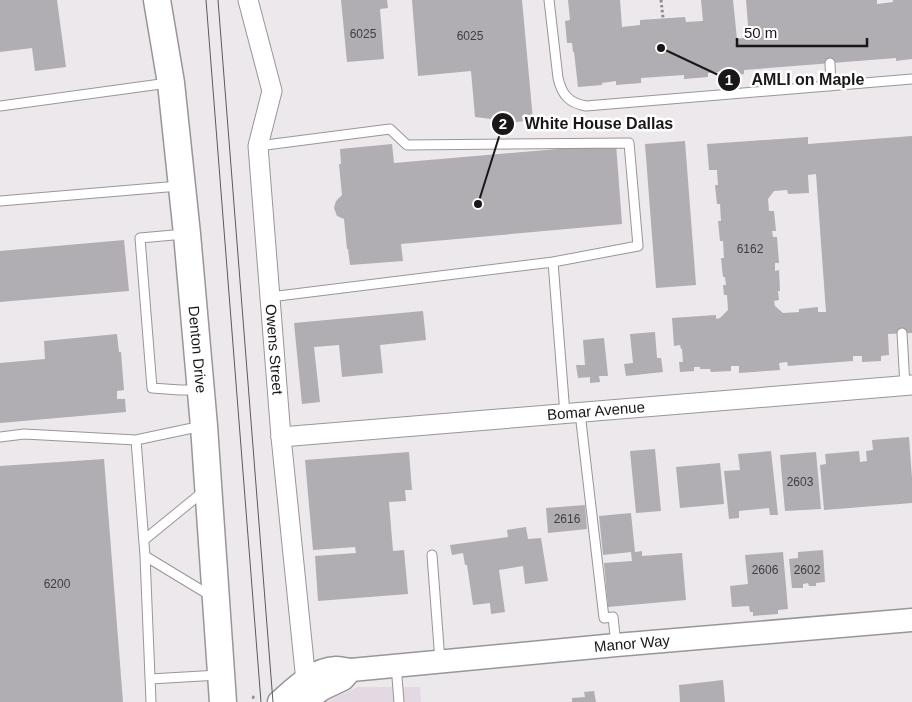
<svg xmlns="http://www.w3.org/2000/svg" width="912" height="702" viewBox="0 0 912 702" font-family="Helvetica,sans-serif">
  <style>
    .built { fill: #e2d9e2 }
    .building { fill: #b0aeb2; fill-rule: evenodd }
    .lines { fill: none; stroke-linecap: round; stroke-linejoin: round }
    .service-casing { stroke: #999699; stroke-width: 11 }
    .minor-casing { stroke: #999699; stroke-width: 21 }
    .tertiary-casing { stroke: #999699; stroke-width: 25 }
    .secondary-casing { stroke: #999699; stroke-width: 29 }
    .path { stroke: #8f8b8e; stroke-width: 3; stroke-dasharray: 2.5 2.5; stroke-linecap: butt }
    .service { stroke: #fff; stroke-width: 9 }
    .minor { stroke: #fff; stroke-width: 19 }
    .tertiary { stroke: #fff; stroke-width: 22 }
    .secondary { stroke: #fff; stroke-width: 26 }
    .tram { stroke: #5d5a5c; stroke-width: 1 }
    .labels { text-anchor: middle; stroke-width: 5; stroke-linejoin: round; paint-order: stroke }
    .number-label { font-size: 12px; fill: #3f3d3e }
    .street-label { font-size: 15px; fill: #191718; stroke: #fff }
    .leader { fill: none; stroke: #191718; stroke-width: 2 }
    .callout-dot { fill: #191718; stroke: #fff; stroke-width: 2 }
    .mark-label { font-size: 15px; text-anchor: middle; font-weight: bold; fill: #fff }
    .callout-label { font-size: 16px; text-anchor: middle; font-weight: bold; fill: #191718; stroke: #fff; stroke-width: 5; stroke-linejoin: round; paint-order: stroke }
  </style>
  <rect width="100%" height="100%" fill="#ece8ec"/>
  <!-- built -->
  <path class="built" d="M358 687H420L421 702H325Z"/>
  <!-- building -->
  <path class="building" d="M0 0H57L66 67 35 71 32 48 0 52Z
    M341 0H387L388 8 380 9 384 59 347 62Z
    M412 0H522L533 120 517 122 475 117 471 71 418 76Z
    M568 0H620L622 27 640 25V20L685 17 686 22 703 21 701 0H733L737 39 749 37 746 0H877V4L893 2V0H912V59L896 61V58L744 70V74L723 76V72L708 73V77L684 79V75L641 78V83L616 85V81L602 83V85L578 87 574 52H573L572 43H567L565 21 570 20Z
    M912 136V333L888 334 889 355 881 356V361L862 362V356H853V361L788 366 787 362 779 363 780 370 739 373V366H731V371L711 372 710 369H700V367H694V371L680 372 679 362H683L682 349H681L680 345 674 346 672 318 716 315V319L720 318 728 310 727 295H724L723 285H726L725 277H723L721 258H724L723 241H720L718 221H721L720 204H717L715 185H718L717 170H709L707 144 808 137V144ZM816 174 826 312H818V307L799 309V312L783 313 775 306 774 301 779 300 778 291H780L779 270 775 271V263H779L777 237H773L772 231H776L774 211H769L768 199 774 191 787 190 788 194 809 193 808 175Z
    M685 141 696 285 656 288 645 144Z
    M392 144 394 163 616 144 622 224 401 244 403 261 350 265 348 249H347L344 219 337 216 334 208 336 201 342 195 339 164H341L340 149Z
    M124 240 129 291 0 302V251Z
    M423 311 426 340 380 345 383 373 342 377 339 345 314 347 320 402 302 404 294 323Z
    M655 332 657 358H661L663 372 626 376 624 364 633 363 630 334Z
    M117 334 119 352H121L124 390 117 391V399H125L126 412 0 423V363L45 359 44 341Z
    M604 338 608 376H599L600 382 590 383V377L578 378 576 365H585L583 340Z
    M909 437 912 478V503L824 510 820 465 826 464 825 454 859 451 860 462 867 461 866 451 873 450 872 440Z
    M655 449 661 511 636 513 630 451Z
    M771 451 778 515H770L769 508 739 511V518L729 519 724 471 740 470 738 454Z
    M409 452 412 490H405L406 501 389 502 393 551 404 550 408 594 318 601 315 556 356 553 355 547 313 550 305 460Z
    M816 452 821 509 785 511 780 455Z
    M104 459 123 702H0V466Z
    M720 463 724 504 680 508 676 467Z
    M585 505 587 529 548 533 546 508Z
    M631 513 635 552 642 551V556L682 553 686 600 608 607 604 563 632 561 631 552 603 555 599 516Z
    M526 527 528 539 541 538 548 581 525 584 523 566 499 570 505 612 491 614 490 603 473 605 467 565H465L463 553 452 555 450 545 508 537 507 530Z
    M823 550 825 582 816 583V586H809L808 583 803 584V588H792L789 559 798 558V552Z
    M783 552 788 609 778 610V614L753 616V612H750L749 606 732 607 730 586 748 584 745 555Z
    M723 680 725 702H680L679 685Z
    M594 691 596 702H572V698L585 697 584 692Z"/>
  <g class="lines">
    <!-- service casing -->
    <g class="service-casing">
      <path id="service" d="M549 0 558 78C562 95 569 103 586 106L912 79
        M830 63 831 86
        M0 106 168 83
        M258 146 390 129 407 145 629 143 638 246 553 262
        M0 201 179 186
        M185 234 140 238 152 388 180 390H198
        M270 297 553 262 565 414
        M902 333 905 386
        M580 413 604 618 613 617 616 645
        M0 437 24 434 136 440 202 426
        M136 440 145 556 151 702
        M144 540 204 491
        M432 555 440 661
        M145 556 211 596
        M396 665 399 702
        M150 679 219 675"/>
    </g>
    <!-- minor casing -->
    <g class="minor-casing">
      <g id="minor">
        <path id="s1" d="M248 0 272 91 258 146 281 437 307 691"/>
        <path id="s2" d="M281 437 912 385"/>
      </g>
    </g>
    <!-- tertiary casing -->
    <g class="tertiary-casing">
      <g id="tertiary">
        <path id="s3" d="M279 702C295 688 313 669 336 668 341 668 347 670 351 670L616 645 912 620"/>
        <path d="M304 702 322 689 343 679 351 670"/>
      </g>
    </g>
    <!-- secondary casing -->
    <g class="secondary-casing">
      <g id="secondary">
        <path id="s4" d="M157 0 171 83 187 234 204 426 223 702"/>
      </g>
    </g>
    <!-- path -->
    <path class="path" d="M661 0 663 18
      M252 697 257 698"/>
    <!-- service -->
    <use href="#service" class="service"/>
    <!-- minor -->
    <use href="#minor" class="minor"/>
    <!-- tertiary -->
    <use href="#tertiary" class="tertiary"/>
    <!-- secondary -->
    <use href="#secondary" class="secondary"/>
    <!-- tram -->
    <path class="tram" d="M206 0 261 702
      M218 0 273 702"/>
  </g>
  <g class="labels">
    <!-- number labels -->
    <g class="number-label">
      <text x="363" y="38">6025</text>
      <text x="470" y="40">6025</text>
      <text x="750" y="253">6162</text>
      <text x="800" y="486">2603</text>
      <text x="567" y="523">2616</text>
      <text x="765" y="574">2606</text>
      <text x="807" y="574">2602</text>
      <text x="57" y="588">6200</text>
    </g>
    <!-- street labels -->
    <g class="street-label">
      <text dy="5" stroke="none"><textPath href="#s1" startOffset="355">Owens Street</textPath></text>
      <text dy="5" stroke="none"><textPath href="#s4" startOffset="352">Denton Drive</textPath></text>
      <text dy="5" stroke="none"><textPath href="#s2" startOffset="316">Bomar Avenue</textPath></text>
      <text dy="5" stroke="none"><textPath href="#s3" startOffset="365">Manor Way</textPath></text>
    </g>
  </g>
  <!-- callouts -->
  <path class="leader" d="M661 48L729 80M478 204L503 124"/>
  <g class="callout-dot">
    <circle cx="661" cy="48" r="5"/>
    <circle cx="478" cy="204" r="5"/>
    <circle cx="729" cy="80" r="12"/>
    <circle cx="503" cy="124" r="12"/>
  </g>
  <g class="mark-label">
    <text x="729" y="85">1</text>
    <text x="503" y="129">2</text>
  </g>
  <g class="callout-label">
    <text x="808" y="85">AMLI on Maple</text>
    <text x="599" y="129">White House Dallas</text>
  </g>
  <!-- scale -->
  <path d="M737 38v8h130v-8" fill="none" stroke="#191718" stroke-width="2.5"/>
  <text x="744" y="38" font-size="15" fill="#191718" stroke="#ffffff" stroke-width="4" paint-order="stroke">50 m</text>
</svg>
